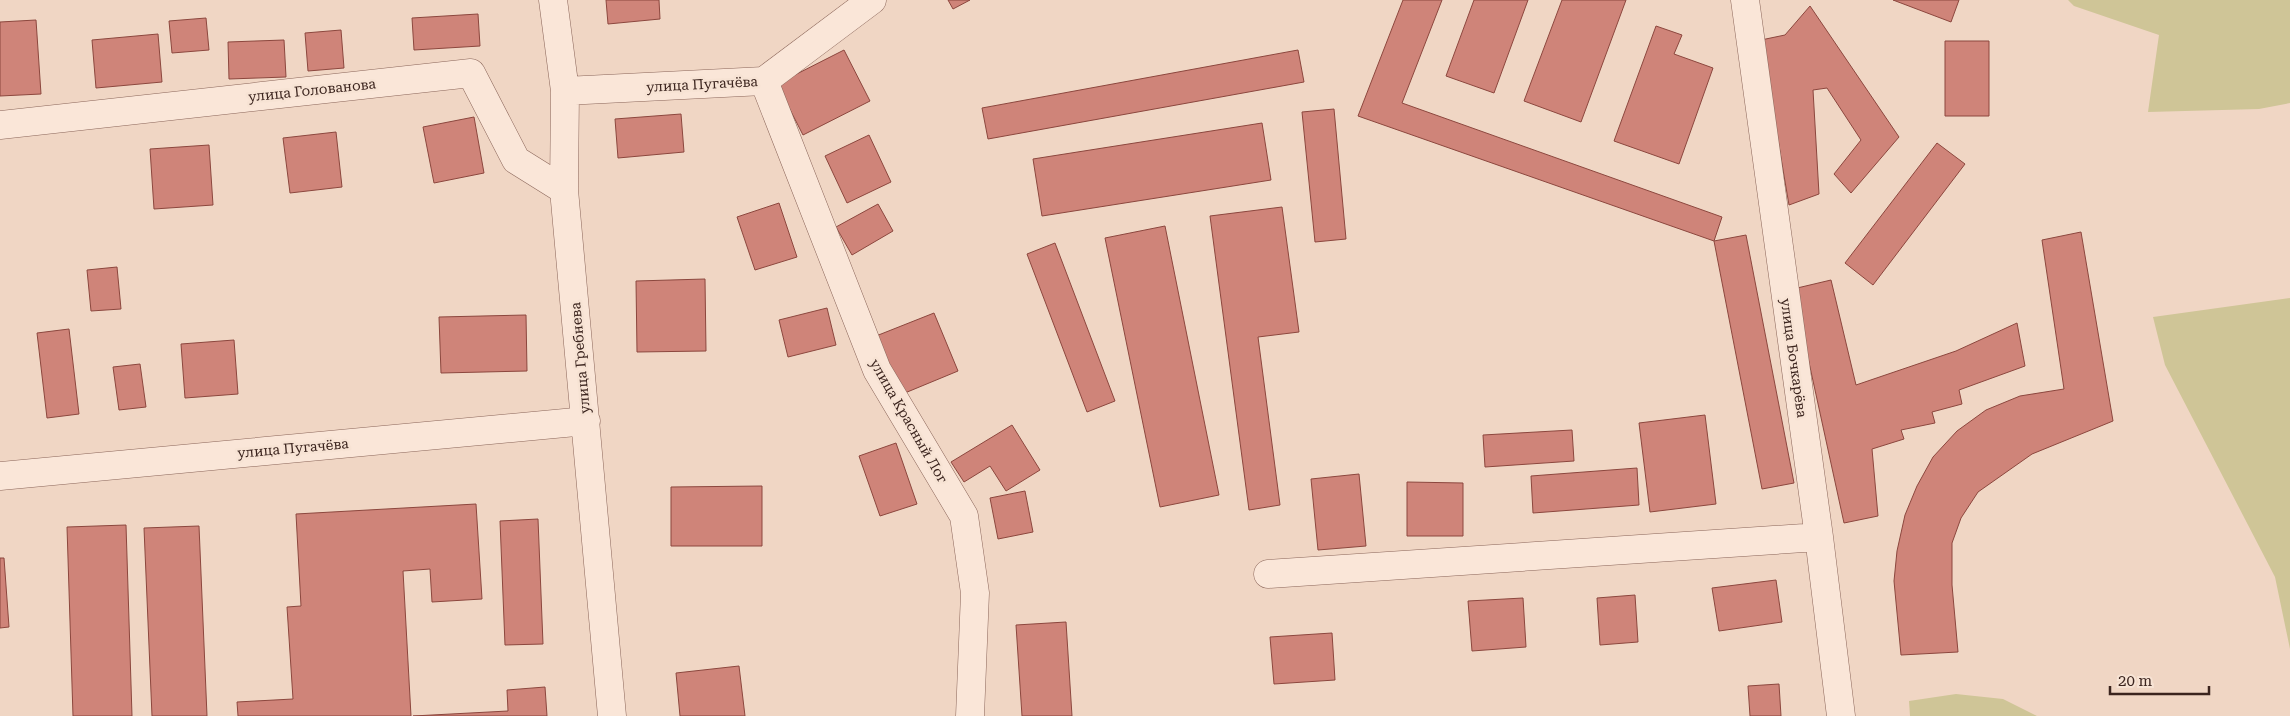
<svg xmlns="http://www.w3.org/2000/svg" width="2290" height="716" viewBox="0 0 2290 716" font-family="'Roboto Serif',serif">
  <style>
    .green { fill: #cfc597 }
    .building { fill: #cf8479; stroke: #8c473e }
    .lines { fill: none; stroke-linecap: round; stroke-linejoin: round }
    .street-casing { stroke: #8b665a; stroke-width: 29 }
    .street { stroke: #fae6d8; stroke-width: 28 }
    .labels { text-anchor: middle; stroke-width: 5; stroke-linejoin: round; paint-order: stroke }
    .street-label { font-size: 14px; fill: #3b241e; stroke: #f7e3d4 }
  </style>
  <rect width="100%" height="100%" fill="#f0d6c4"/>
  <!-- green -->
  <path class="green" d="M2068 0H2290V103L2259 109 2148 112 2159 35 2074 6Z
    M2290 298V649L2275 577 2165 365 2153 317Z
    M1956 694 2003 699 2037 716H1910L1909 701Z"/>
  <!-- building -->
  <path class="building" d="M606 0H659L660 19 608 24Z
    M948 0H970L953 9Z
    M1403 0H1442L1402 103 1722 217 1714 241 1358 116Z
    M1474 0H1528L1494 93 1446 76Z
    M1562 0H1626L1581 122 1524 101Z
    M1893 0H1959L1951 22Z
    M1810 6 1899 137 1851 193 1834 174 1861 140 1827 88 1813 90 1819 194 1789 205 1761 40 1785 35Z
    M478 14 480 46 414 50 412 18Z
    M206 18 209 50 172 53 169 21Z
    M36 20 41 94 0 96V22Z
    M1656 26 1682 35 1674 54 1713 68 1679 164 1614 141Z
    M341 30 344 68 308 71 305 33Z
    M158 34 162 82 96 88 92 40Z
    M284 40 286 77 229 79 228 42Z
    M1945 41H1989V116H1945Z
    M844 50 870 101 803 135 777 84Z
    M1298 50 1304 82 988 139 982 108Z
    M1334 109 1346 239 1315 242 1302 112Z
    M681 114 684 152 618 158 615 119Z
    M474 117 484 173 434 183 423 127Z
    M1262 123 1271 180 1042 216 1033 159Z
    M336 132 342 187 290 193 283 138Z
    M869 135 891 182 847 203 825 156Z
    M1937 143 1965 164 1873 285 1845 263Z
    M209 145 213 205 154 209 150 149Z
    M779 203 797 257 755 270 737 217Z
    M878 204 893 231 852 255 836 227Z
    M1282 207 1299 332 1258 337 1280 505 1249 510 1210 216Z
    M1165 226 1219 495 1160 507 1105 238Z
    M2081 232 2113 421 2032 454 1978 492 1961 518 1952 543V585L1958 652 1901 655 1894 581 1897 551 1905 515 1917 486 1933 457 1957 431 1986 410 2020 396 2064 389 2042 240Z
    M1746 235 1794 483 1762 489 1714 241Z
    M1055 243 1115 401 1087 412 1027 254Z
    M117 267 121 309 91 311 87 270Z
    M705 279 706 351 637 352 636 281Z
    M1831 280 1856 385 1956 351 2017 323 2025 366 1959 390 1962 404 1932 412 1935 423 1901 430 1904 439 1872 449 1878 516 1844 523 1793 289Z
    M827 308 836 345 788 357 779 320Z
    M934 313 958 371 900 395 876 336Z
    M526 315 527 371 441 373 439 317Z
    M69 329 79 414 47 418 37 333Z
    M234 340 238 394 185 398 181 344Z
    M140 364 146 407 119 410 113 367Z
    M1705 415 1716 504 1650 512 1639 423Z
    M1012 425 1040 470 1006 491 990 466 964 482 951 462Z
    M1572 430 1574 461 1485 467 1483 435Z
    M896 443 917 504 880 516 859 456Z
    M1637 468 1639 505 1533 513 1531 476Z
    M1359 474 1366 546 1318 550 1311 479Z
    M1407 482 1463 483V536H1407Z
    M762 486V546H671V487Z
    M1025 491 1033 532 998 539 990 498Z
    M476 504 482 599 432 602 430 569 403 571 411 716H238L237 702 293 699 287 607 301 606 296 514Z
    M538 519 543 644 505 645 500 521Z
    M126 525 132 716H73L67 527Z
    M199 526 207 716H152L144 528Z
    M0 558H4L9 627 0 628Z
    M1776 580 1782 622 1719 631 1712 588Z
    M1635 595 1638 642 1600 645 1597 598Z
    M1523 598 1526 647 1472 651 1468 601Z
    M1066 622 1072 716H1022L1016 625Z
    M1332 633 1335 680 1274 684 1270 637Z
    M739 666 745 716H680L676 673Z
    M1779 684 1781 716H1750L1748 686Z
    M545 687 547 716H413L508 711 507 690Z"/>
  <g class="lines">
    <!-- street casing -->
    <g class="street-casing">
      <path id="street" d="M553 0 565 91 564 190 612 716
        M1745 0 1819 537 1841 716
        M764 81 877 370 964 516 975 593 970 716
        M565 91 764 81 872 0
        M0 125 471 73 516 160 564 190
        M0 476 586 421
        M1268 574 1819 537"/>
    </g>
    <!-- street -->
    <use href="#street" class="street"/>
  </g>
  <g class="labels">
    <!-- street labels -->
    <g class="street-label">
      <text transform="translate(702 84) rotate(-3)" y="5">улица Пугачёва</text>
      <text transform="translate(312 90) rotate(-6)" y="5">улица Голованова</text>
      <text transform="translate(580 358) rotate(-95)" y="5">улица Гребнева</text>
      <text transform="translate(1794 358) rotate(82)" y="5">улица Бочкарёва</text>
      <text transform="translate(909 421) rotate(60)" y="5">улица Красный Лог</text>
      <text transform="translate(293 448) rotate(-5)" y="5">улица Пугачёва</text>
    </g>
  </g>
  <!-- scale -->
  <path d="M2110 686v8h99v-8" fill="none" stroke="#3b241e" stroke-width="2.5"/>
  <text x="2118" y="686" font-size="15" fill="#3b241e" stroke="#f7e3d4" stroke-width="4" paint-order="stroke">20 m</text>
</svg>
